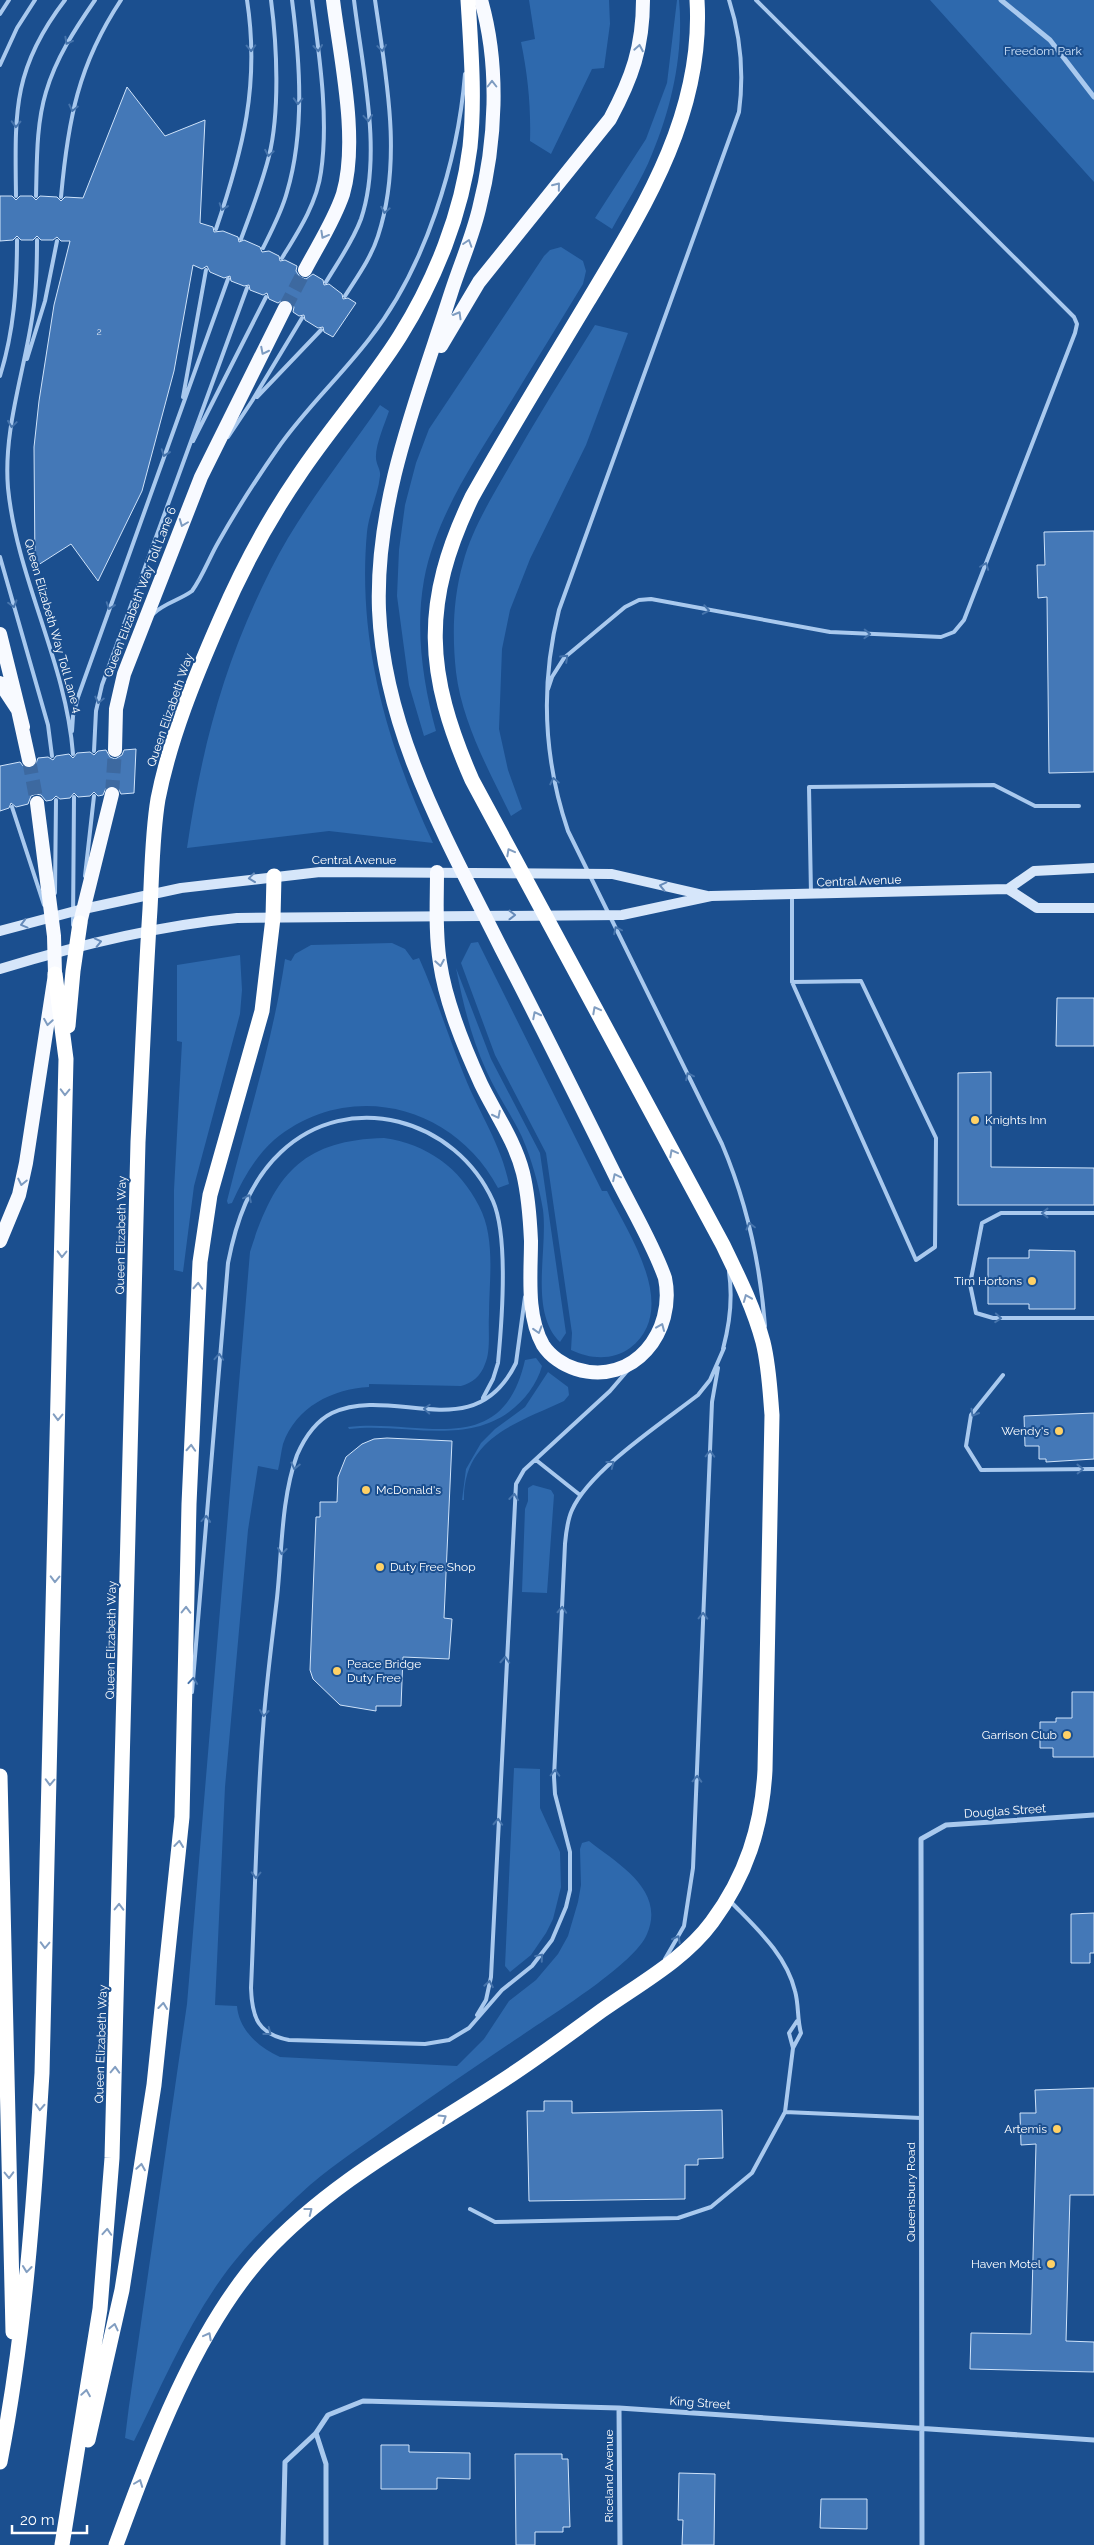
<svg xmlns="http://www.w3.org/2000/svg" width="1094" height="2545" viewBox="0 0 1094 2545" font-family="Raleway,sans-serif">
  <style>
    .green { fill: #2e69ad }
    .building { fill: #4478b7; stroke: #cfe3fa }
    .lines { fill: none; stroke-linecap: round; stroke-linejoin: round }
    .trunk-tunnel { stroke: #3d69a0; stroke-width: 14; stroke-dasharray: 14 7; stroke-linecap: butt }
    .service { stroke: #a9c9ee; stroke-width: 4 }
    .minor { stroke: #a9c9ee; stroke-width: 5 }
    .secondary { stroke: #d6e6fa; stroke-width: 10 }
    .trunk { stroke: #f8faff; stroke-width: 14 }
    .motorway { stroke: #fff; stroke-width: 15 }
    .oneway { stroke: #4674ac }
    .oneway2 { stroke: #7e9cc1 }
    .oneway3 { stroke: #829ec1 }
    .oneway4 { stroke: #668bba }
    .poi-dot { fill: #ffd166; stroke: #1b4f8f; stroke-width: 2 }
    .labels { text-anchor: middle; stroke-width: 4; stroke-linejoin: round; paint-order: stroke }
    .number-label { font-size: 10px; fill: #d0dded }
    .park-label { font-size: 12px; fill: #cfe3fa; stroke: #1b4f8f }
    .street-label { font-size: 12px; fill: #fff; stroke: #1b4f8f }
    .poi-label { font-size: 12px; fill: #fff; stroke: #1b4f8f; text-anchor: end }
  </style>
  <rect width="100%" height="100%" fill="#1b4f8f"/>
  <!-- green -->
  <path class="green" d="M529 0H609L610 24 604 68 592 69 551 154 530 141C531 107 528 76 521 42L535 39Z
    M677 0H679C684 51 672 107 652 154 642 180 625 205 612 229L595 218 646 139 667 83Z
    M930 0H1094V182Z
    M561 247 583 261 586 271 583 284C557 327 530 370 504 413 472 464 435 520 424 580 415 630 423 683 436 731L424 736 409 685 397 596 399 550 405 505 416 463 429 429 544 256 550 250Z
    M595 325 628 333 586 445 530 559 510 610 502 649 499 729 508 770 522 809 511 816C489 771 462 722 456 672 452 635 453 598 463 563 471 532 489 502 505 474 533 424 564 375 595 325Z
    M380 405 389 411C385 423 375 446 376 458 376 464 381 470 380 476 378 495 369 513 367 532 357 641 387 745 433 843L329 831 187 848C202 746 224 662 271 569 300 511 343 459 380 405Z
    M478 942 602 1191H607C628 1233 681 1309 630 1348 612 1361 590 1359 571 1350L572 1333 546 1153 495 1055 461 963 471 943Z
    M392 943 405 949 413 960 419 958C436 996 448 1036 464 1075 479 1113 501 1144 509 1184L498 1188C454 1105 349 1078 274 1140 255 1157 242 1180 232 1203L228 1204 227 1201C247 1120 273 1041 285 959L291 961 295 954 311 945Z
    M240 955 242 990 240 1014 194 1186 183 1272 174 1270V1190L182 1042 177 1041V965Z
    M456 968 491 1059 540 1153 566 1333 560 1342C529 1312 548 1250 543 1210 539 1186 532 1160 522 1137 511 1114 496 1093 486 1070 471 1037 463 1003 456 968Z
    M384 1138C427 1144 460 1168 479 1206 496 1238 489 1280 489 1315 488 1331 491 1350 485 1364 481 1376 472 1383 461 1386L369 1384V1387C332 1389 296 1407 283 1444 281 1452 280 1462 278 1470L258 1466 248 1530 225 1787 215 2005 237 2006C239 2030 259 2048 280 2057L457 2066 484 2039 509 2001 536 1980 558 1954 568 1936 578 1902 581 1885 580 1849 582 1843 589 1841C618 1864 666 1890 647 1934 635 1964 550 2016 521 2036 479 2064 438 2092 397 2121 368 2142 337 2162 310 2185 287 2206 263 2228 243 2251 195 2306 166 2377 134 2441L125 2438 129 2406 187 2004 250 1252C274 1176 301 1140 384 1138Z
    M536 1358 542 1366C537 1384 525 1400 509 1412 462 1446 402 1422 349 1429L348 1427C421 1418 502 1462 525 1360Z
    M548 1372 568 1387 569 1395 564 1401C517 1423 463 1438 464 1500H462L466 1469 481 1443 495 1429 525 1407Z
    M533 1485 551 1490 554 1495 547 1593 522 1592 525 1509 528 1501V1488Z
    M514 1768 540 1769V1808L560 1852 561 1887 553 1919 546 1933 531 1955 510 1972 505 1966Z"/>
  <!-- building -->
  <path class="building" d="M127 87 165 136 205 120 200 223 213 227 214 232 223 231 238 237 239 242 244 240 260 247 262 252 269 251 279 256 280 261 285 260 297 266 296 271 300 277 306 279 313 274 323 280 324 285 329 284 342 294 343 299 348 298 356 303 333 337 324 332 323 327 318 328 305 320 304 315 299 316 293 312 294 307 289 300 284 299 278 303 269 299 267 293 263 295 250 290 249 285 244 286 231 281 230 276 224 278 210 272 207 266 202 269 193 265 174 371 142 491 98 581 71 544 35 567 34 447 39 401 54 305 70 241H61L57 237 53 240H41L37 236 33 240H21L17 236 13 240 0 241V196H12L16 200 20 196H32L36 200 40 196 57 197 61 201 65 197 83 198Z
    M1094 531V772L1049 773 1047 597 1038 598 1037 565H1045L1044 532Z
    M136 749 134 793 121 794 118 788 114 785 106 788 103 795 98 796 94 792 90 796 78 797 74 793 70 798 60 799 56 796 52 800 46 801 41 795 36 794 31 796 28 804 16 807 11 803 9 808 0 811V766L20 762 23 766 30 769 35 766 38 758 48 757 53 760 56 756 69 754 73 758 77 753 90 752 94 755 98 751 106 750 110 757 115 759 122 755 124 750Z
    M1057 998H1094V1046H1056Z
    M991 1072V1167L1094 1168V1205H958V1073Z
    M1029 1250 1075 1251V1309H1029V1304H988V1258H1029Z
    M1094 1413V1459L1046 1462V1459H1039V1446H1025L1024 1416Z
    M387 1438 452 1441 444 1618 452 1619 449 1659 403 1657 401 1706H376V1711L340 1705 313 1679 310 1670 316 1517H320V1502H337L338 1477 346 1457 362 1444 374 1439Z
    M1072 1692H1094V1757H1053V1748H1040V1722H1056V1718H1072Z
    M1094 1913V1953H1090V1963H1071V1914Z
    M1094 2088V2195H1070L1066 2341 1094 2342V2372L970 2369 971 2333 1031 2334 1036 2144 1021 2145 1020 2113H1036L1035 2090Z
    M544 2101H572V2113L722 2110 723 2158 698 2159V2165H685V2199L529 2201 527 2111H544Z
    M381 2445H409V2452L470 2453V2479L437 2478V2489H381Z
    M515 2454H562V2459H568L570 2527H563V2532H535V2545H516Z
    M679 2473 715 2474 714 2545H682L683 2520H678Z
    M821 2499H867V2529L820 2528Z"/>
  <g class="lines">
    <!-- trunk-tunnel -->
    <path class="trunk-tunnel" d="M285 308 305 270
      M29 760 37 803
      M112 794 115 750"/>
    <!-- service -->
    <path class="service" d="M729 0C741 37 744 74 739 112L559 610C540 685 543 757 568 831L722 1144C747 1203 760 1262 765 1326
      M0 14 9 0
      M0 65 17 28 35 0
      M16 196C15 113 12 69 65 0
      M36 196C37 162 36 125 46 92 56 58 75 29 95 0
      M61 197C68 120 78 65 121 0
      M216 229C243 150 260 84 247 0
      M241 239C251 212 262 184 269 156 280 111 277 46 271 0
      M37 240C37 264 37 288 33 312 25 370 3 429 8 488 17 579 66 662 73 754
      M263 248C272 230 282 211 287 192 305 131 300 62 292 0
      M282 258C298 232 317 203 321 172 329 117 319 54 312 0
      M326 282C338 262 353 241 361 219 383 154 362 67 354 0
      M345 296C357 277 371 258 378 236 403 160 386 76 375 0
      M27 359 45 301 57 241
      M0 376C14 331 17 287 17 240
      M183 397 206 270
      M257 397 321 330
      M228 437 252 401 302 318
      M193 441 266 297
      M0 557 48 725 52 756
      M153 614C164 603 180 600 192 591 203 576 209 558 219 541 237 509 257 478 278 448 305 409 341 376 370 338 425 268 458 162 465 74
      M548 689 552 677 564 658 625 607 639 600 651 599 830 632 941 637 954 632 964 620 1075 333 1077 324 1074 317 756 0
      M72 731 73 716 78 697 228 279
      M94 751 96 711 102 685 247 288
      M12 807 44 905
      M85 876 94 796
      M55 893 56 800
      M811 894 809 787 994 785 1035 806H1079
      M792 896V982L916 1260 935 1247 936 1138 861 981 792 982
      M73 925 74 797
      M1094 1213H1001L982 1223 970 1284 976 1313 993 1318H1094
      M525 1297 516 1363C474 1449 394 1384 332 1413 316 1421 304 1439 297 1455 281 1499 282 1552 277 1598 272 1641 266 1685 263 1729 256 1815 255 1902 251 1988 252 2018 258 2034 289 2040L425 2044 449 2040 469 2028 502 1990 532 1966 552 1940 566 1907 570 1890V1852L555 1794 554 1777 565 1544C566 1533 567 1521 572 1510 590 1470 662 1423 698 1395L710 1380 724 1348
      M723 1349C730 1323 733 1299 729 1272
      M1003 1375 971 1415 966 1446 981 1470 1094 1469
      M536 1460 580 1495
      M192 1692 228 1263C236 1222 249 1182 281 1152 349 1088 456 1119 493 1201 509 1238 502 1321 498 1363L493 1379 483 1398
      M665 1959 684 1926 693 1868 712 1402 718 1368
      M477 2015 486 2000 491 1977 516 1484 524 1470 610 1391 628 1370
      M793 2048 789 2033 797 2021
      M785 2112 921 2118
      M470 2209 495 2222 678 2218 711 2207 752 2173 785 2112 793 2048 801 2033C797 2019 799 2005 795 1991 786 1954 756 1928 730 1901"/>
    <!-- minor -->
    <path class="minor" d="M1001 0 1050 40 1094 97
      M619 2408 620 2545
      M316 2433 326 2464V2545
      M283 2545 285 2462 316 2433 328 2415 363 2401 619 2408 1094 2440
      M922 2545 921 1839 946 1825 1094 1815"/>
    <!-- secondary -->
    <path class="secondary" d="M1008 889 1037 908H1094
      M0 931 79 910 181 888 320 872 612 874 708 896
      M0 969C78 945 156 926 237 918L622 915 711 896 1008 889 1034 871 1094 868"/>
    <!-- trunk -->
    <path class="trunk" d="M305 270C318 245 334 221 343 194 359 139 340 57 333 0
      M441 346 479 282 610 119C632 78 643 47 643 0
      M0 634 23 727
      M0 683 18 710 29 760
      M115 750 116 709 124 674 201 477 285 308
      M437 872C437 902 435 933 440 963 446 1004 464 1047 481 1084 495 1113 515 1141 523 1173 528 1194 530 1219 531 1241 531 1274 526 1315 543 1345 550 1356 563 1365 576 1369 634 1387 676 1331 665 1278 653 1244 633 1211 617 1179 579 1102 541 1025 501 948 448 842 384 732 379 610 375 501 418 396 451 293 460 265 472 238 479 209 496 143 500 66 481 0
      M80 923 112 794
      M0 1241 19 1195 26 1163 55 974 54 936 37 803"/>
    <!-- motorway -->
    <path class="motorway" d="M68 1026 73 971 80 923
      M0 1776 13 2332
      M88 2440 122 2290 154 2085 182 1817 189 1504 200 1262 210 1195 262 1011 273 918 274 876
      M0 2462C25 2334 34 2204 42 2073L66 1059 55 974
      M62 2545 100 2309 112 2158 138 1142C142 1064 145 987 150 909 152 873 152 835 158 799 170 738 195 677 220 620 242 569 268 520 299 475 331 427 370 384 400 336 435 280 462 213 470 147 475 98 471 49 468 0
      M116 2545C151 2450 195 2330 263 2255 331 2181 420 2135 502 2081 536 2059 568 2035 601 2011 639 1984 684 1960 712 1922 746 1876 762 1827 765 1770L772 1415C770 1391 769 1366 763 1342 754 1308 738 1276 723 1245L472 780C425 673 421 603 472 497 509 431 549 366 588 301 644 208 704 113 697 0"/>
  </g>
  <!-- one-way arrows -->
  <defs><path id="oneway-chevron" d="M-2-3.5L2.5 0L-2 3.5" fill="none" stroke-width="1.6" stroke-linecap="round" stroke-linejoin="round" transform="scale(1.25)"/></defs>
  <g class="oneway">
    <use href="#oneway-chevron" transform="translate(68 41) rotate(119)"/>
    <use href="#oneway-chevron" transform="translate(251 48) rotate(88)"/>
    <use href="#oneway-chevron" transform="translate(318 48) rotate(84)"/>
    <use href="#oneway-chevron" transform="translate(382 48) rotate(82)"/>
    <use href="#oneway-chevron" transform="translate(298 101) rotate(92)"/>
    <use href="#oneway-chevron" transform="translate(73 108) rotate(103)"/>
    <use href="#oneway-chevron" transform="translate(368 118) rotate(85)"/>
    <use href="#oneway-chevron" transform="translate(16 124) rotate(92)"/>
    <use href="#oneway-chevron" transform="translate(269 153) rotate(100)"/>
    <use href="#oneway-chevron" transform="translate(223 207) rotate(109)"/>
    <use href="#oneway-chevron" transform="translate(385 210) rotate(100)"/>
    <use href="#oneway-chevron" transform="translate(12 424) rotate(98)"/>
    <use href="#oneway-chevron" transform="translate(165 453) rotate(109)"/>
    <use href="#oneway-chevron" transform="translate(985 566) rotate(-69)"/>
    <use href="#oneway-chevron" transform="translate(13 604) rotate(74)"/>
    <use href="#oneway-chevron" transform="translate(110 606) rotate(109)"/>
    <use href="#oneway-chevron" transform="translate(706 610) rotate(10)"/>
    <use href="#oneway-chevron" transform="translate(867 634) rotate(2)"/>
    <use href="#oneway-chevron" transform="translate(565 658) rotate(-44)"/>
    <use href="#oneway-chevron" transform="translate(99 700) rotate(103)"/>
    <use href="#oneway-chevron" transform="translate(554 781) rotate(-102)"/>
    <use href="#oneway-chevron" transform="translate(617 930) rotate(-116)"/>
    <use href="#oneway-chevron" transform="translate(689 1076) rotate(-116)"/>
    <use href="#oneway-chevron" transform="translate(248 1198) rotate(-64)"/>
    <use href="#oneway-chevron" transform="translate(1045 1213) rotate(180)"/>
    <use href="#oneway-chevron" transform="translate(750 1226) rotate(-105)"/>
    <use href="#oneway-chevron" transform="translate(998 1318) rotate(4)"/>
    <use href="#oneway-chevron" transform="translate(219 1357) rotate(-86)"/>
    <use href="#oneway-chevron" transform="translate(427 1409) rotate(-177)"/>
    <use href="#oneway-chevron" transform="translate(974 1413) rotate(120)"/>
    <use href="#oneway-chevron" transform="translate(710 1454) rotate(-88)"/>
    <use href="#oneway-chevron" transform="translate(611 1464) rotate(-38)"/>
    <use href="#oneway-chevron" transform="translate(295 1466) rotate(103)"/>
    <use href="#oneway-chevron" transform="translate(1080 1469) rotate(-1)"/>
    <use href="#oneway-chevron" transform="translate(514 1497) rotate(-84)"/>
    <use href="#oneway-chevron" transform="translate(206 1519) rotate(-85)"/>
    <use href="#oneway-chevron" transform="translate(282 1551) rotate(96)"/>
    <use href="#oneway-chevron" transform="translate(562 1610) rotate(-87)"/>
    <use href="#oneway-chevron" transform="translate(703 1616) rotate(-88)"/>
    <use href="#oneway-chevron" transform="translate(505 1660) rotate(-87)"/>
    <use href="#oneway-chevron" transform="translate(193 1681) rotate(-85)"/>
    <use href="#oneway-chevron" transform="translate(264 1713) rotate(96)"/>
    <use href="#oneway-chevron" transform="translate(555 1773) rotate(-89)"/>
    <use href="#oneway-chevron" transform="translate(697 1779) rotate(-88)"/>
    <use href="#oneway-chevron" transform="translate(498 1822) rotate(-87)"/>
    <use href="#oneway-chevron" transform="translate(256 1875) rotate(92)"/>
    <use href="#oneway-chevron" transform="translate(677 1939) rotate(-63)"/>
    <use href="#oneway-chevron" transform="translate(540 1957) rotate(-50)"/>
    <use href="#oneway-chevron" transform="translate(489 1984) rotate(-80)"/>
    <use href="#oneway-chevron" transform="translate(268 2032) rotate(38)"/>
  </g>
  <g class="oneway2">
    <use href="#oneway-chevron" transform="translate(639 48) rotate(-80)"/>
    <use href="#oneway-chevron" transform="translate(492 84) rotate(-90)"/>
    <use href="#oneway-chevron" transform="translate(557 186) rotate(-51)"/>
    <use href="#oneway-chevron" transform="translate(324 235) rotate(119)"/>
    <use href="#oneway-chevron" transform="translate(468 243) rotate(-72)"/>
    <use href="#oneway-chevron" transform="translate(458 315) rotate(-60)"/>
    <use href="#oneway-chevron" transform="translate(264 351) rotate(117)"/>
    <use href="#oneway-chevron" transform="translate(183 523) rotate(111)"/>
    <use href="#oneway-chevron" transform="translate(440 963) rotate(80)"/>
    <use href="#oneway-chevron" transform="translate(536 1015) rotate(-117)"/>
    <use href="#oneway-chevron" transform="translate(48 1022) rotate(99)"/>
    <use href="#oneway-chevron" transform="translate(497 1115) rotate(63)"/>
    <use href="#oneway-chevron" transform="translate(616 1177) rotate(-116)"/>
    <use href="#oneway-chevron" transform="translate(22 1182) rotate(102)"/>
    <use href="#oneway-chevron" transform="translate(661 1327) rotate(-67)"/>
    <use href="#oneway-chevron" transform="translate(538 1330) rotate(73)"/>
  </g>
  <g class="oneway3">
    <use href="#oneway-chevron" transform="translate(510 852) rotate(-118)"/>
    <use href="#oneway-chevron" transform="translate(596 1010) rotate(-118)"/>
    <use href="#oneway-chevron" transform="translate(65 1092) rotate(91)"/>
    <use href="#oneway-chevron" transform="translate(673 1153) rotate(-118)"/>
    <use href="#oneway-chevron" transform="translate(62 1254) rotate(91)"/>
    <use href="#oneway-chevron" transform="translate(198 1286) rotate(-87)"/>
    <use href="#oneway-chevron" transform="translate(747 1298) rotate(-112)"/>
    <use href="#oneway-chevron" transform="translate(58 1417) rotate(91)"/>
    <use href="#oneway-chevron" transform="translate(191 1448) rotate(-87)"/>
    <use href="#oneway-chevron" transform="translate(55 1579) rotate(91)"/>
    <use href="#oneway-chevron" transform="translate(186 1610) rotate(-89)"/>
    <use href="#oneway-chevron" transform="translate(50 1782) rotate(92)"/>
    <use href="#oneway-chevron" transform="translate(179 1844) rotate(-84)"/>
    <use href="#oneway-chevron" transform="translate(119 1907) rotate(-89)"/>
    <use href="#oneway-chevron" transform="translate(45 1945) rotate(92)"/>
    <use href="#oneway-chevron" transform="translate(163 2006) rotate(-84)"/>
    <use href="#oneway-chevron" transform="translate(115 2070) rotate(-88)"/>
    <use href="#oneway-chevron" transform="translate(40 2107) rotate(93)"/>
    <use href="#oneway-chevron" transform="translate(443 2118) rotate(-32)"/>
    <use href="#oneway-chevron" transform="translate(141 2167) rotate(-81)"/>
    <use href="#oneway-chevron" transform="translate(9 2175) rotate(89)"/>
    <use href="#oneway-chevron" transform="translate(309 2211) rotate(-38)"/>
    <use href="#oneway-chevron" transform="translate(107 2232) rotate(-86)"/>
    <use href="#oneway-chevron" transform="translate(27 2269) rotate(96)"/>
    <use href="#oneway-chevron" transform="translate(114 2327) rotate(-77)"/>
    <use href="#oneway-chevron" transform="translate(208 2336) rotate(-62)"/>
    <use href="#oneway-chevron" transform="translate(86 2393) rotate(-81)"/>
    <use href="#oneway-chevron" transform="translate(139 2483) rotate(-69)"/>
  </g>
  <g class="oneway4">
    <use href="#oneway-chevron" transform="translate(252 878) rotate(173)"/>
    <use href="#oneway-chevron" transform="translate(663 886) rotate(-167)"/>
    <use href="#oneway-chevron" transform="translate(512 915)"/>
    <use href="#oneway-chevron" transform="translate(24 924) rotate(165)"/>
    <use href="#oneway-chevron" transform="translate(98 942) rotate(-13)"/>
  </g>
  <!-- markers -->
  <g class="poi-dot">
    <circle cx="975" cy="1120" r="5"/>
    <circle cx="1032" cy="1281" r="5"/>
    <circle cx="1059" cy="1431" r="5"/>
    <circle cx="366" cy="1490" r="5"/>
    <circle cx="380" cy="1567" r="5"/>
    <circle cx="337" cy="1671" r="5"/>
    <circle cx="1067" cy="1735" r="5"/>
    <circle cx="1057" cy="2129" r="5"/>
    <circle cx="1051" cy="2264" r="5"/>
  </g>
  <g class="labels">
    <!-- number labels -->
    <g class="number-label">
      <text x="99" y="335">2</text>
    </g>
    <!-- park labels -->
    <g class="park-label">
      <text x="1043" y="55">Freedom Park</text>
    </g>
    <!-- street labels -->
    <g class="street-label">
      <text transform="translate(140 592) rotate(-69)" y="4">Queen Elizabeth Way Toll Lane 6</text>
      <text transform="translate(53 626) rotate(74)" y="4">Queen Elizabeth Way Toll Lane 4</text>
      <text transform="translate(170 710) rotate(-71)" y="4">Queen Elizabeth Way</text>
      <text x="354" y="864">Central Avenue</text>
      <text transform="translate(859 881) rotate(-2)" y="4">Central Avenue</text>
      <text transform="translate(121 1235) rotate(-89)" y="4">Queen Elizabeth Way</text>
      <text transform="translate(111 1640) rotate(-89)" y="4">Queen Elizabeth Way</text>
      <text transform="translate(1005 1811) rotate(-4)" y="4">Douglas Street</text>
      <text transform="translate(101 2044) rotate(-88)" y="4">Queen Elizabeth Way</text>
      <text transform="translate(911 2192) rotate(-90)" y="4">Queensbury Road</text>
      <text transform="translate(700 2403) rotate(4)" y="4">King Street</text>
      <text transform="translate(609 2476) rotate(-90)" y="4">Riceland Avenue</text>
    </g>
    <!-- poi labels -->
    <g class="poi-label">
      <text x="985" y="1124" text-anchor="start">Knights Inn</text>
      <text x="1022" y="1285">Tim Hortons</text>
      <text x="1049" y="1435">Wendy's</text>
      <text x="376" y="1494" text-anchor="start">McDonald's</text>
      <text x="390" y="1571" text-anchor="start">Duty Free Shop</text>
      <text x="347" y="1668" text-anchor="start">Peace Bridge<tspan x="347" dy="14">Duty Free</tspan></text>
      <text x="1057" y="1739">Garrison Club</text>
      <text x="1047" y="2133">Artemis</text>
      <text x="1041" y="2268">Haven Motel</text>
    </g>
  </g>
  <!-- scale -->
  <path d="M12 2525v8h75v-8" fill="none" stroke="#ffffff" stroke-width="2.5"/>
  <text x="20" y="2525" font-size="15" fill="#ffffff" stroke="#1b4f8f" stroke-width="4" paint-order="stroke">20 m</text>
</svg>
